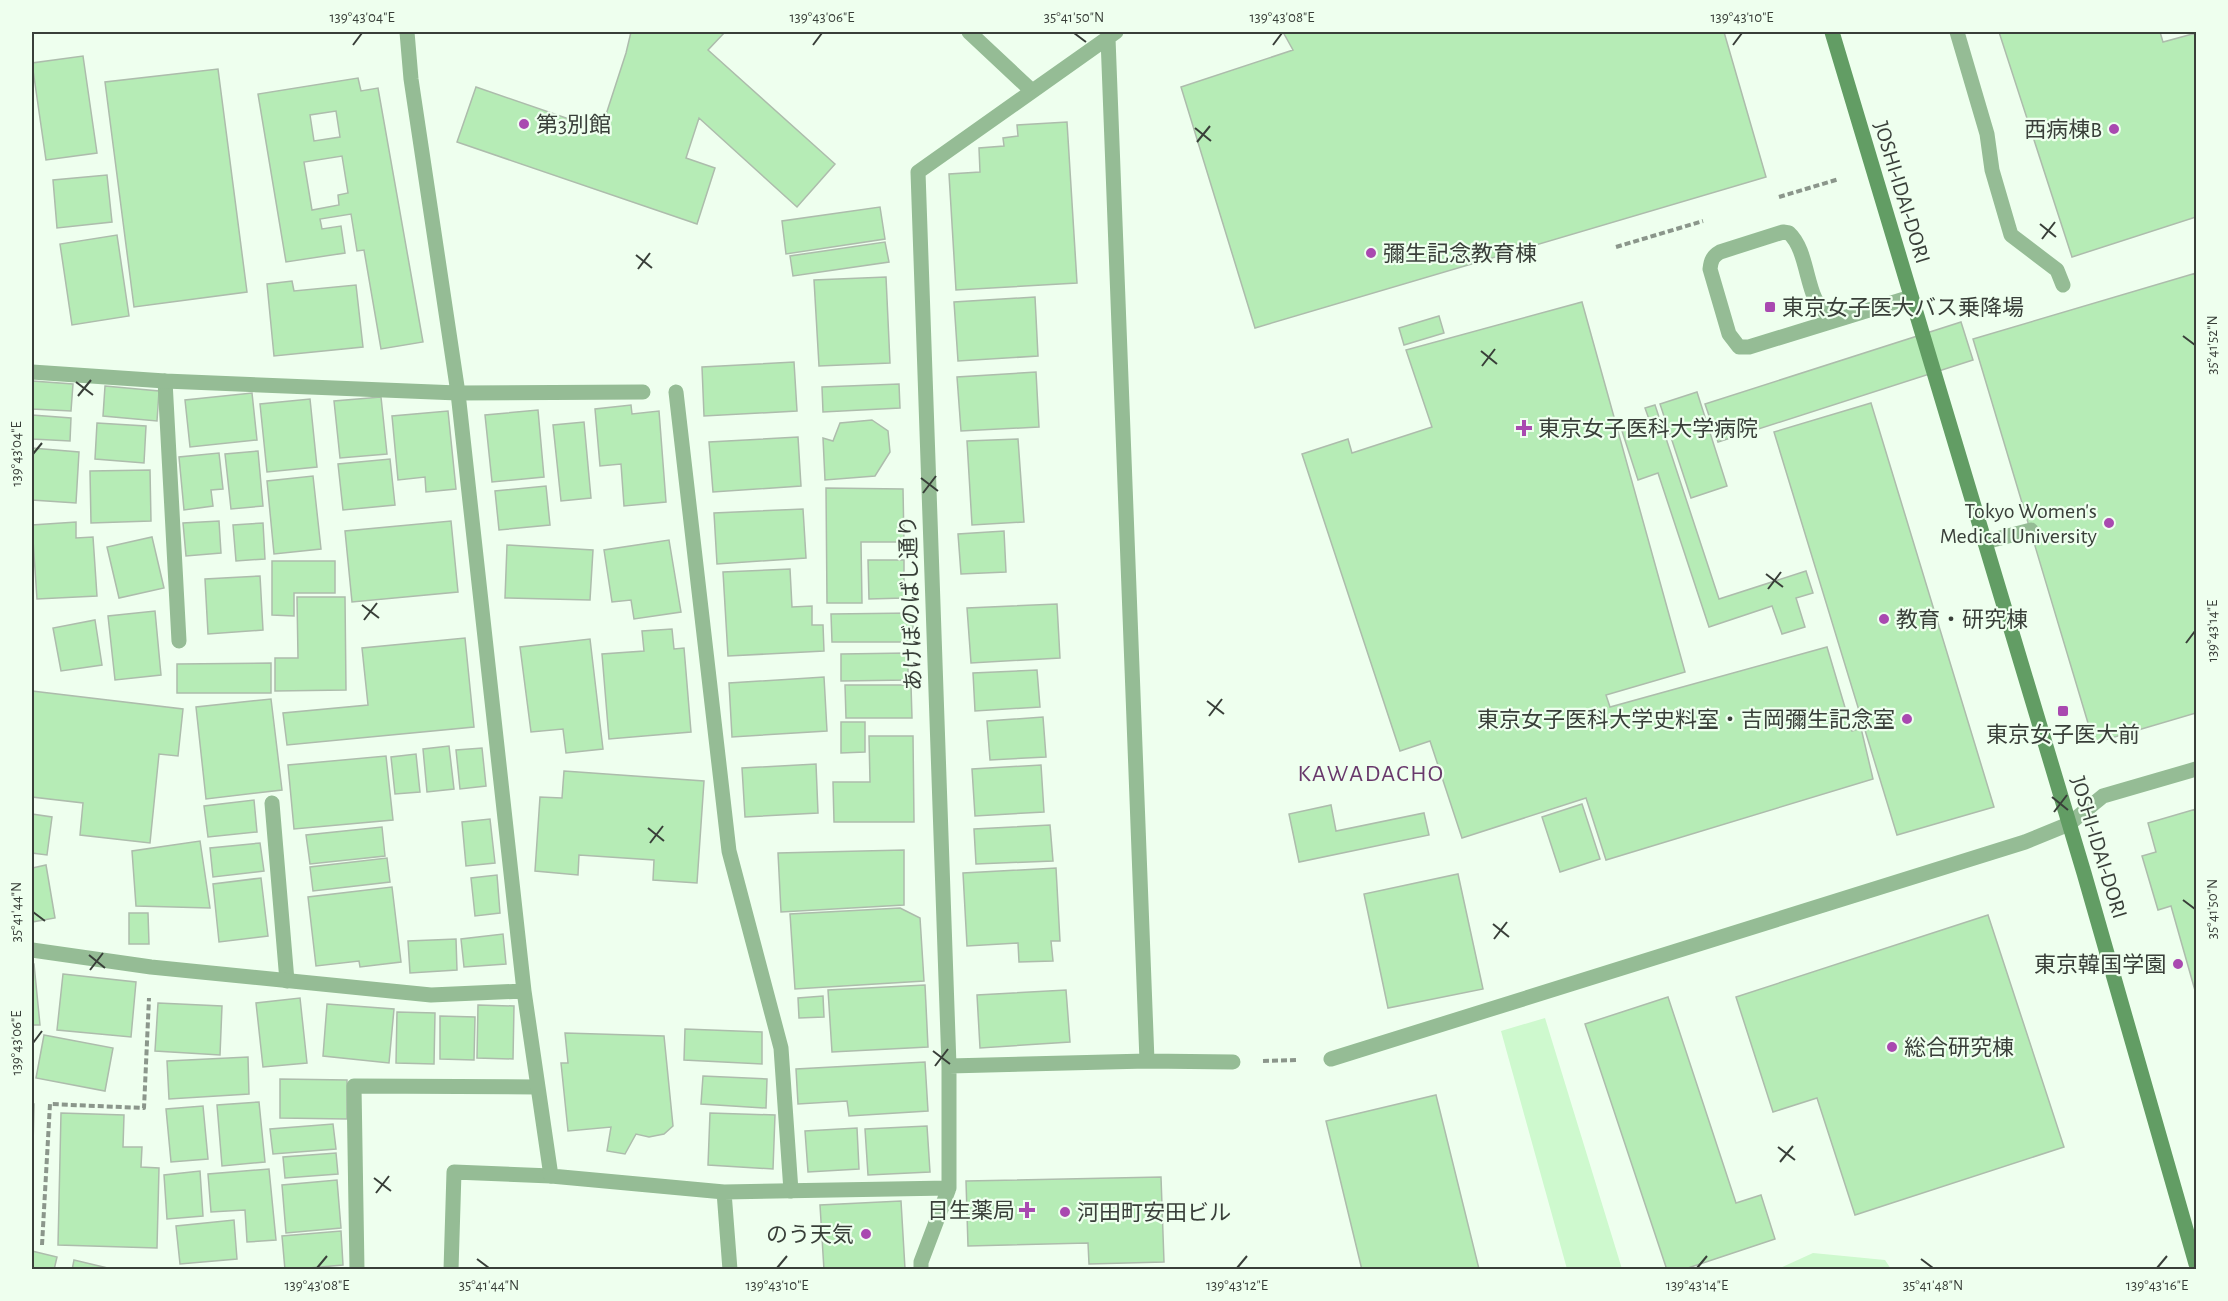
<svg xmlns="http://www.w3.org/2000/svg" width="2228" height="1301" viewBox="0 0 2228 1301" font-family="'Alegreya Sans','Noto Sans JP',sans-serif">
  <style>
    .green { fill: #cef9ce }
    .building { fill: #b6ecb6; stroke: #adbcac; stroke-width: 1.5; fill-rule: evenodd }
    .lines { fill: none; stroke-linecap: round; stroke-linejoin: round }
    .path { stroke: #8b968b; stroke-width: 4; stroke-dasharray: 6 3; stroke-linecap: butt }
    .lane { stroke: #95bc95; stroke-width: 15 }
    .street { stroke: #95bc95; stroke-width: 15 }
    .secondary { stroke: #629d64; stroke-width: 15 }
    .ticks { fill: none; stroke: #393f39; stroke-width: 2 }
    .poi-dot { fill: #a949b0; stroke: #efe; stroke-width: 2 }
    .labels { text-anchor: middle; stroke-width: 4.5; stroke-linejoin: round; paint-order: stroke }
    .poi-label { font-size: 22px; fill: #393f39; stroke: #efe; text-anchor: start }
    .street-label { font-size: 22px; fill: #393f39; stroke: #efe }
    .neighbourhood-label { font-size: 24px; letter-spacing: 1.5px; fill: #68386b; stroke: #efe }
    .neatline { fill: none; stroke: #393f39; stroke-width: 2 }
    .ticks-label { font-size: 15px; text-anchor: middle; fill: #393f39 }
  </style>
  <rect width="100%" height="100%" fill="#efe"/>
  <!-- green -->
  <path class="green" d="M1545 1018 1622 1269H1567L1501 1031Z
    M1813 1253 1885 1260 1891 1269H1778Z"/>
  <!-- building -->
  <path class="building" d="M631 32H725L708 50 835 164 797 207 699 118 686 158 715 168 697 224 457 142 476 87 601 130 626 53Z
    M1283 32H1724L1766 177 1255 328 1181 87 1293 50Z
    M1999 32H2160L2163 42 2196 33V217L2072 257Z
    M83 56 97 153 46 160 32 63Z
    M218 69 247 292 134 307 105 82Z
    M358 78 361 91 378 88 423 342 381 349 364 250 357 251 351 214 320 219 322 229 341 226 345 253 286 262 258 94ZM336 111 340 137 314 141 310 115ZM342 156 348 193 338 195 339 205 312 210 304 162Z
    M1067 122 1077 283 956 290 949 174 980 172 979 148 1004 146 1003 138 1018 136 1017 125Z
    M107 175 112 222 57 228 53 180Z
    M880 207 885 239 786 254 782 221Z
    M117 235 129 316 72 325 60 244Z
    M885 242 889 262 793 276 790 256Z
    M2196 273V713L2094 743 1973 339Z
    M886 277 890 363 819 366 814 280Z
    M292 281 294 291 356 285 363 347 274 356 267 284Z
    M1035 297 1038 356 958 361 954 302Z
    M1582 302 1685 672 1606 695 1610 707 1827 647 1852 731 1861 728 1873 779 1606 860 1586 798 1462 838 1430 741 1400 751 1302 454 1348 439 1352 453 1432 427 1406 350Z
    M1439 316 1444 333 1404 345 1399 328Z
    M1961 322 1973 360 1718 442 1705 404Z
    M794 362 797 411 704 416 702 367Z
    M1036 372 1039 427 961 431 957 377Z
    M32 381 73 384 71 411 32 409Z
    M899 384 900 408 823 412 822 387Z
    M105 386 159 391 157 421 103 416Z
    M1697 392 1727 486 1691 498 1660 404Z
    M252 393 257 440 190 447 185 400Z
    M381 397 387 454 340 458 334 401Z
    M310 399 317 467 267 472 260 404Z
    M1871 403 1994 807 1897 835 1774 432Z
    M631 405 632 414 659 411 666 502 624 506 621 464 600 466 595 409Z
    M1655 405 1719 599 1806 571 1813 593 1796 598 1805 627 1782 634 1772 606 1709 627 1658 473 1638 480 1622 431 1650 422 1645 408Z
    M538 410 544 477 492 482 485 415Z
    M448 411 456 489 426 492 425 477 398 480 392 416Z
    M32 415 71 418 70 441 32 439Z
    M872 420 888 431 890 452 875 476 825 480 823 438 833 441 840 423Z
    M584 422 591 498 561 501 553 425Z
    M97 423 146 426 144 463 95 459Z
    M798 437 801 486 713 492 709 442Z
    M1018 439 1024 522 972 525 967 441Z
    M32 448 79 452 76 503 32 500Z
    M258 451 263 506 231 509 225 454Z
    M219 453 223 489 211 490 213 506 184 510 179 457Z
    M390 459 395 505 343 510 338 464Z
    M150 470 151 521 91 523 90 471Z
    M313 476 321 549 274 554 267 481Z
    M546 486 550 525 499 530 495 491Z
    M826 488 903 489 904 542H861L862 603H827Z
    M803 509 806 558 717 564 714 513Z
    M219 521 221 553 186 556 183 523Z
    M451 521 458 592 352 602 345 531Z
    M76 522V538L93 537 97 596 37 599 32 525Z
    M263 523 265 559 236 561 233 525Z
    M1004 531 1006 572 961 574 958 534Z
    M152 537 164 588 119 598 107 547Z
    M669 540 681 612 634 619 631 600 612 602 604 550Z
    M507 545 593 550 590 600 505 598Z
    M868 560H904V598L869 599Z
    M272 561H335V593H294V616L272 615Z
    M790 569 792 607 812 606V625H823L824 651 728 656 723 572Z
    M260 576 263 630 208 634 205 579Z
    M297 597H345L346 690 275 691V658H298Z
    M1057 604 1060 658 971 663 967 608Z
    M155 611 161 675 115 680 108 616Z
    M913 613V642H832L831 614Z
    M95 620 102 665 61 671 53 628Z
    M672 629 674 649 684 648 691 732 609 739 602 654 644 651 642 631Z
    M465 638 474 727 287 745 283 713 368 705 362 648Z
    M590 639 603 749 566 753 563 729 531 732 520 647Z
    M908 653V680L841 681V654Z
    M271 663V693H177V664Z
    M1037 670 1040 707 975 711 973 673Z
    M824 677 827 731 732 737 729 683Z
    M845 685H911L912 718H846Z
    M32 691 183 709 178 756 159 754 150 843 80 835 83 803 32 797Z
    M271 699 282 790 206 799 196 707Z
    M1043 717 1046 757 990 760 987 721Z
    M841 722H865V752L841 753Z
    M869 736H913L914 822H834L833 782H870Z
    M449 746 454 789 427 792 423 749Z
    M482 748 486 786 460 789 456 750Z
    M416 754 420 792 395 794 391 757Z
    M386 756 393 820 294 829 288 765Z
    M816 764 818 813 745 817 742 768Z
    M1041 765 1044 812 975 816 972 769Z
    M564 771 704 781 697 883 653 880 654 860 579 855 578 875 535 871 540 797 562 798Z
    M254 800 257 832 208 837 204 806Z
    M1582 804 1600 859 1560 872 1542 817Z
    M1331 805 1336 831 1424 813 1429 835 1299 862 1289 814Z
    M2196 809V994L2171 906 2158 910 2142 856 2156 852 2148 823Z
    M32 814 52 817 47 855 32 853Z
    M490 819 495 863 466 866 462 822Z
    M1050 825 1053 861 976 864 974 829Z
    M382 827 385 856 310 864 306 835Z
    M200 841 210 908 136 906 132 851Z
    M260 843 264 871 213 877 210 848Z
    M904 850V905L781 912 778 853Z
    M387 858 390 882 313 891 310 867Z
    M46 865 55 918 32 922V868Z
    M1056 868 1060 941H1051L1053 961 1019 962 1018 943 967 946 963 873Z
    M1458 874 1483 989 1388 1008 1364 894Z
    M497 875 500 913 475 916 471 878Z
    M261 878 268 936 219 942 213 884Z
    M392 887 401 962 360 967 359 961 316 966 308 897Z
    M900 908 920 918 924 981 795 989 790 914Z
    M129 913H148L149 944H129Z
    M1988 915 2064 1147 1855 1215 1817 1098 1773 1112 1736 997Z
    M503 934 506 964 464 967 461 939Z
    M456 939 457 970 410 973 408 941Z
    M32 964H34L40 1025H32Z
    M63 974 136 982 131 1037 57 1030Z
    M925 985 928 1047 832 1052 828 990Z
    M1066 990 1070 1042 980 1048 977 995Z
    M823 996 824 1017 799 1018 798 998Z
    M1668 997 1736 1203 1761 1195 1775 1239 1682 1270H1667L1585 1024Z
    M300 998 307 1063 263 1067 256 1003Z
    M158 1003 222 1006 220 1055 155 1051Z
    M327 1004 394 1009 389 1063 323 1056Z
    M478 1005 514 1006 513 1059 477 1058Z
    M397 1012 435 1013 434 1064 396 1063Z
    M440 1016 475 1017 474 1060 440 1059Z
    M685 1029 762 1032V1064L684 1060Z
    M565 1033 664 1036 673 1126 664 1134 649 1137 636 1134 625 1154 607 1151 611 1127 568 1131 561 1063H568Z
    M44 1035 113 1048 105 1091 36 1078Z
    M248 1057 249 1094 169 1099 167 1061Z
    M925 1062 928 1111 849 1116 847 1101 798 1104 796 1069Z
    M703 1076 767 1079 766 1108 701 1104Z
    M280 1079 347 1080V1119L280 1118Z
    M1436 1095 1479 1269 1362 1270 1326 1121Z
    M259 1102 265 1162 222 1166 217 1105Z
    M32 1104H34L32 1190Z
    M203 1106 208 1159 171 1162 166 1109Z
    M61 1113 124 1115 123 1147H142L141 1167 159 1168 157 1248 58 1245Z
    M710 1113 775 1115 773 1169 708 1165Z
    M333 1124 336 1149 273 1154 270 1129Z
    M927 1126 930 1172 868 1175 865 1129Z
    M857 1128 859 1169 808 1172 805 1131Z
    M336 1153 338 1174 285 1178 283 1157Z
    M269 1169 276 1240 247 1242 245 1210 211 1212 208 1174Z
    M200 1171 203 1216 167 1219 164 1175Z
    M1161 1177 1164 1262 1089 1264 1088 1243 968 1246 966 1181Z
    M337 1180 341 1228 286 1233 282 1185Z
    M901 1201 905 1269 824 1270 820 1205Z
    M234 1220 237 1259 180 1264 176 1226Z
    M341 1231 343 1265 285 1270 282 1236Z
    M32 1251 57 1257 54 1270H32Z
    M74 1260 116 1270H72Z"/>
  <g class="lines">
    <!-- path -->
    <path class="path" d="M1779 197 1839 179
      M1616 247 1703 221
      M1263 1061 1298 1060
      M42 1245 50 1104 144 1108 149 998"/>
    <!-- lane -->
    <path class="lane" d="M1957 32 1987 134 1992 170 2011 235 2057 270 2063 285
      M1842 318C1838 317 1832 316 1828 314 1805 302 1810 252 1789 233L1783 232 1720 252C1713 256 1711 260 1710 269L1729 334 1739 347H1749L1911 297
      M165 381 179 641
      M676 392 729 851 781 1048 791 1191
      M1985 542 2031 530
      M272 803 287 981
      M357 1270 354 1086 537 1087
      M451 1270 454 1172 551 1176"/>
    <!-- street -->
    <path class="street" d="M407 32 411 79 458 393 524 991 551 1176 724 1192 730 1270
      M969 32 1032 91
      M1108 38 1147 1061
      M32 372 165 381 458 393 643 392
      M32 950 151 967 431 995 524 991
      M1331 1059 2025 842 2069 824 2103 796 2196 769
      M949 1066 1147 1061 1233 1062
      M724 1192 949 1188
      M921 1270V1262L949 1188V1066L918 172 1116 32"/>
    <!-- secondary -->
    <path class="secondary" d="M1832 32 2084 873 2196 1264"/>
  </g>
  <!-- ticks -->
  <path class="ticks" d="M1074 33 1086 42M353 45 362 33M813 45 822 33M1273 45 1282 33M1733 45 1742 33M1195 128 1211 141M1197 142 1210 126M2040 224 2056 237M2042 239 2055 222M636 255 652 268M638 269 650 253M2183 336 2195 345M1481 351 1497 364M1482 366 1495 349M76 382 93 395M78 396 91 380M33 454 42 443M921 478 938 491M923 493 936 476M1766 574 1783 587M1768 589 1781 572M362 605 379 618M364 620 377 603M2186 643 2195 631M1207 701 1224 714M1209 716 1222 699M2052 797 2068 810M2054 812 2067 795M648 828 664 841M650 843 663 826M2183 900 2195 909M33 912 45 921M1493 924 1509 937M1494 939 1507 922M89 955 105 968M90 970 103 953M33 1043 42 1031M933 1051 950 1064M935 1066 948 1049M1778 1147 1795 1160M1780 1162 1793 1146M374 1178 391 1191M376 1193 389 1176M477 1259 489 1268M1921 1259 1933 1268M317 1268 327 1256M777 1268 787 1256M1237 1268 1247 1256M1697 1268 1707 1256M2157 1268 2167 1256"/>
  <!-- markers -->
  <g class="poi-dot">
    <circle cx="524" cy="124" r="6"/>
    <circle cx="2114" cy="129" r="6"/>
    <circle cx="1371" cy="253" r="6"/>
    <rect x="1764" y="301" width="12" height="12" rx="3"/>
    <path d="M1521 419h6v6h6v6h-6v6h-6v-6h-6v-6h6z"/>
    <circle cx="2109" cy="523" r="6"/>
    <circle cx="1884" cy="619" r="6"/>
    <rect x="2057" y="705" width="12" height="12" rx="3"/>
    <circle cx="1907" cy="719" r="6"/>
    <circle cx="2178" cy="964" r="6"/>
    <circle cx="1892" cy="1047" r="6"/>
    <path d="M1024 1201h6v6h6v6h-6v6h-6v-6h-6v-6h6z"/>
    <circle cx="1065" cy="1212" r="6"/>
    <circle cx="866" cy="1234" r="6"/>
  </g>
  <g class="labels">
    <!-- poi labels -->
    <g class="poi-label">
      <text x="536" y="132">第3別館</text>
      <text x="2102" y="137" text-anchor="end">西病棟B</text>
      <text x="1383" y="261">彌生記念教育棟</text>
      <text x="1782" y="315">東京女子医大バス乗降場</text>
      <text x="1538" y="436">東京女子医科大学病院</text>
      <text x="2097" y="518" text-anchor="end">Tokyo Women's<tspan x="2097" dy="25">Medical University</tspan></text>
      <text x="1896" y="627">教育・研究棟</text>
      <text x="1895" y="727" text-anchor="end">東京女子医科大学史料室・吉岡彌生記念室</text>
      <text x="2063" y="742" text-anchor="middle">東京女子医大前</text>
      <text x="2166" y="972" text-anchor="end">東京韓国学園</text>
      <text x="1904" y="1055">総合研究棟</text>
      <text x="1015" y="1218" text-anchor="end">日生薬局</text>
      <text x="1077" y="1220">河田町安田ビル</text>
      <text x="854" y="1242" text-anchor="end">のう天気</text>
    </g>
    <!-- street labels -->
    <g class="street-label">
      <text transform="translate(1903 192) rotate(73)" y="8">JOSHI-IDAI-DORI</text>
      <text transform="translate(910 603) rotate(-92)" y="8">あけぼのばし通り</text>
      <text transform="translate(2100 847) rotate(73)" y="8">JOSHI-IDAI-DORI</text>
    </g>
    <!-- neighbourhood labels -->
    <g class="neighbourhood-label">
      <text x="1371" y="781">KAWADACHO</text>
    </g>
  </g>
  <!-- border -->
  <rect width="2228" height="1301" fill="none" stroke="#eeffee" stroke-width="66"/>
  <rect x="33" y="33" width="2162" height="1235" class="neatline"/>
  <g class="ticks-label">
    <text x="362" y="22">139°43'04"E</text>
    <text x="822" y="22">139°43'06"E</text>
    <text x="1074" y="22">35°41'50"N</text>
    <text x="1282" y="22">139°43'08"E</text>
    <text x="1742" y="22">139°43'10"E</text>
    <text transform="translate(2212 345) rotate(-90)" y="5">35°41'52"N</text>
    <text transform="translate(16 454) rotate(-90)" y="5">139°43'04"E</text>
    <text transform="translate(2212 631) rotate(-90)" y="5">139°43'14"E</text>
    <text transform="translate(2212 909) rotate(-90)" y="5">35°41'50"N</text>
    <text transform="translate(16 912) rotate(-90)" y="5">35°41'44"N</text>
    <text transform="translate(16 1043) rotate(-90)" y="5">139°43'06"E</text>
    <text x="317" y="1290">139°43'08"E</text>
    <text x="489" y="1290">35°41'44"N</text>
    <text x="777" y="1290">139°43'10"E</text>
    <text x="1237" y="1290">139°43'12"E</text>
    <text x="1697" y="1290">139°43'14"E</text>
    <text x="1933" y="1290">35°41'48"N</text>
    <text x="2157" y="1290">139°43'16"E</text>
  </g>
</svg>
